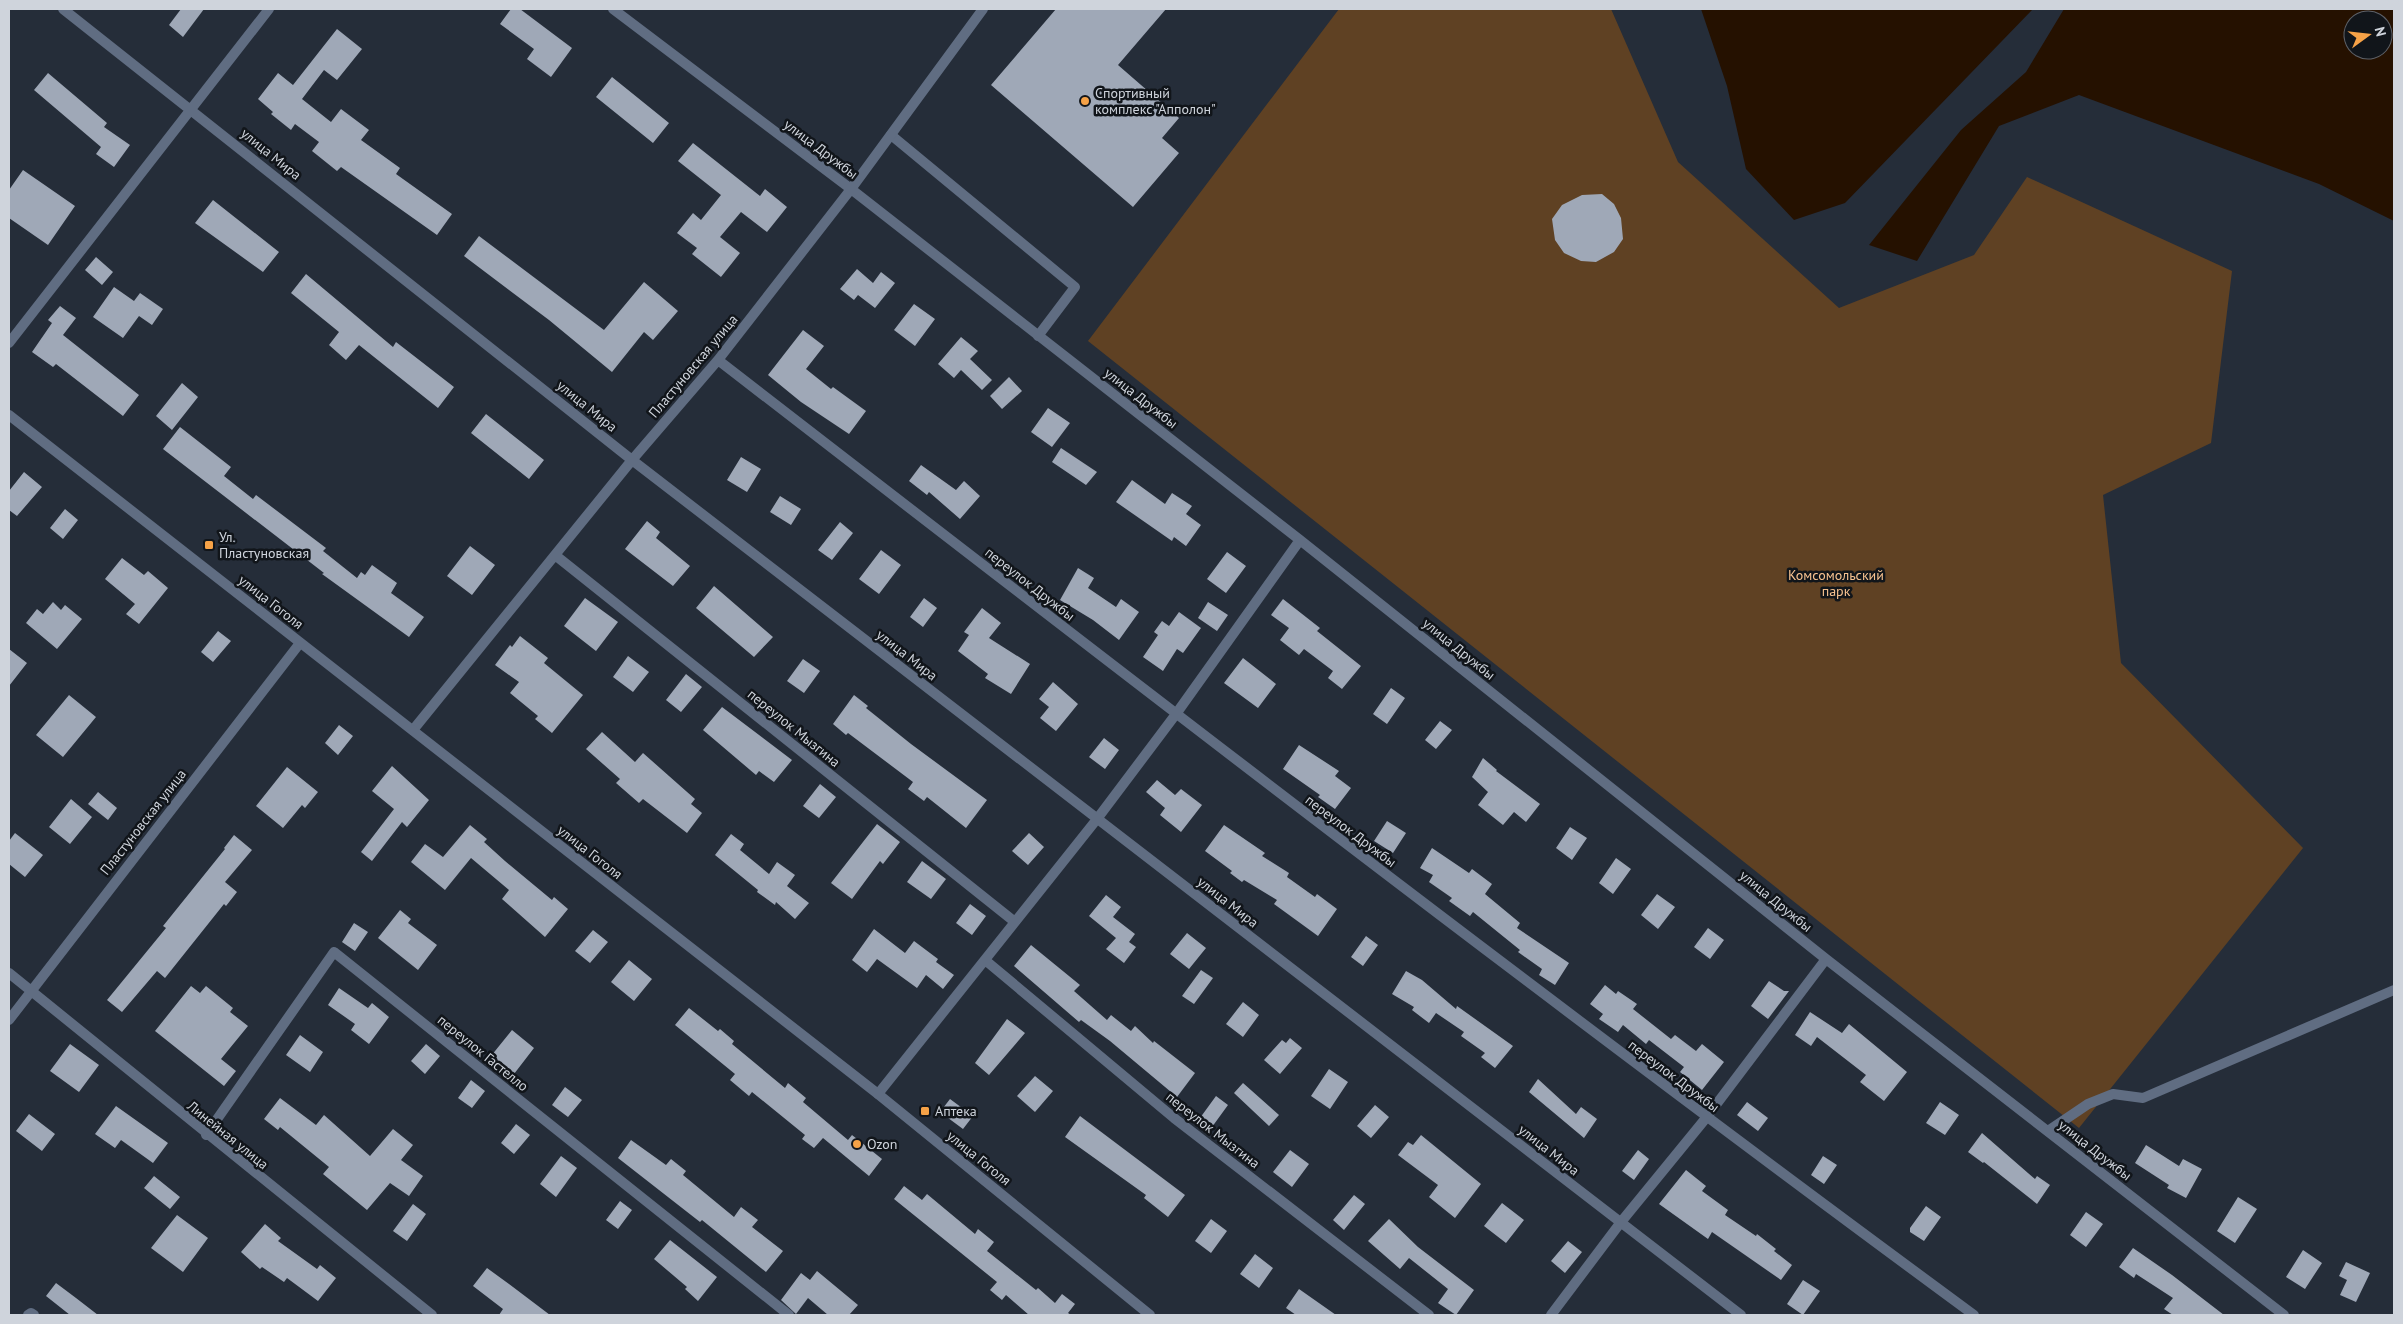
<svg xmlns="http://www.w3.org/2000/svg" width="2403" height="1324" viewBox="0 0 2403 1324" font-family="'PT Sans',sans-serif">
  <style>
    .green { fill: #5f4123 }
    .water { fill: #251100; fill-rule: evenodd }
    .building { fill: #9fa8b7 }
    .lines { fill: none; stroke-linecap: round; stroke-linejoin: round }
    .service { stroke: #606d82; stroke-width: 10 }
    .minor { stroke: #606d82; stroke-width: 10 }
    .tertiary { stroke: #606d82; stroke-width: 10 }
    .poi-dot { fill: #f6a247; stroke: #11151a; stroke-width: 2 }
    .labels { text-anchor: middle; stroke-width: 5; stroke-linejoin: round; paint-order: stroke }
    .poi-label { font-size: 14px; fill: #cfd4dc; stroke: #11151a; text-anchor: start }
    .street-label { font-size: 14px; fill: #cfd4dc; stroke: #11151a }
    .park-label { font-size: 14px; fill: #f7c290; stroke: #11151a }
  </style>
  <rect width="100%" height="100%" fill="#252d39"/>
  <!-- green -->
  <path class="green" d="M1339 9H1611L1678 162 1839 308 1974 255 2027 177 2232 271 2211 443 2103 495 2121 663 2303 848 2079 1128 1088 341Z"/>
  <!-- water -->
  <path class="water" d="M1701 9H2033L1845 203 1794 220 1746 169 1727 86Z
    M2064 9H2394V221L2319 184 2079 95 1999 126 1917 261 1869 245 1961 130 2026 72ZM2353 20H2383V50H2353Z"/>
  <!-- building -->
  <path class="building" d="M181 9H204L183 37 169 25Z
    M511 9H520L572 48 551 77 527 59 534 49 500 24Z
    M1056 9H1166L1118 65 1179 118 1162 138 1179 153 1133 207 991 85Z
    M337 29 362 49 337 80 324 70 302 99 331 122 341 109 369 130 361 140 400 168 396 174 452 214 437 235 341 167 337 171 312 151 319 142 295 124 291 130 271 114 273 112 258 99 278 73 293 85Z
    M48 73 107 123 104 127 130 145 114 167 96 154 101 147 34 90Z
    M612 77 669 123 653 143 596 97Z
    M693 143 760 196 765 189 787 207 767 232 741 212 720 237 740 253 721 277 692 254 697 248 677 233 693 213 701 220 721 195 678 161Z
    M23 170 75 206 48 245 9 218V190Z
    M1602 194 1614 204 1621 218 1623 239 1614 252 1596 262 1581 261 1564 253 1555 240 1552 219 1562 205 1582 195Z
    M213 200 279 252 263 272 195 223Z
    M479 236 604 330 644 282 678 311 653 340 644 332 612 372 549 320 464 256Z
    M96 257 113 272 102 285 85 270Z
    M857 269 873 283 881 272 895 283 875 308 858 295 854 300 840 289Z
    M306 274 393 347 396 342 454 387 438 408 359 345 346 360 329 345 339 332 291 293Z
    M114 287 134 301 140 293 163 309 152 325 139 316 123 338 93 317Z
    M914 304 935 319 915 346 894 330Z
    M60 306 76 318 63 335 139 395 123 416 56 364 53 367 32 352 52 323 48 320Z
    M803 330 824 346 806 369 831 389 833 387 866 411 849 434 801 402 768 375Z
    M961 337 978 351 970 359 992 380 982 390 961 370 954 378 938 364Z
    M1009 377 1022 391 1002 409 990 396Z
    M182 383 198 397 172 430 156 416Z
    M1048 408 1070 423 1052 447 1031 432Z
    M486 414 544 460 529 479 471 433Z
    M180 427 231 467 224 476 253 499 256 495 326 548 323 551 357 578 361 572 365 575 372 565 397 583 391 593 424 617 409 637 322 574 324 573 163 449Z
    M1061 448 1097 472 1086 485 1052 462Z
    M741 457 761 469 747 492 727 480Z
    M921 465 956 490 964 481 980 496 960 519 929 492 927 495 909 481Z
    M24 472 42 487 17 516 9 510V491Z
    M1132 480 1165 504 1172 493 1192 506 1186 514 1201 525 1186 546 1174 537 1172 541 1116 502Z
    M780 496 801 509 791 525 770 512Z
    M65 509 78 520 63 539 50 528Z
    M647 521 660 532 656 538 690 566 673 586 625 549Z
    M840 522 853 533 832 560 818 550Z
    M470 546 495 565 472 595 447 576Z
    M881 550 901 565 879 594 859 579Z
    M1227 552 1246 566 1226 593 1207 579Z
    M122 558 144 575 148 571 168 588 139 624 126 614 135 604 105 579Z
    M1078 568 1094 578 1088 588 1116 607 1121 599 1139 612 1119 640 1093 620 1060 600Z
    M714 586 773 637 754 657 696 608Z
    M585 598 618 622 596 651 564 626Z
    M924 598 937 608 923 627 910 617Z
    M1283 599 1320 628 1317 631 1361 666 1342 689 1328 678 1333 671 1304 649 1299 655 1280 640 1289 628 1271 615Z
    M53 602 61 610 65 605 82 619 57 649 26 623 37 609 43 614Z
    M1208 602 1228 615 1217 631 1198 618Z
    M982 608 1001 623 989 638 1030 664 1011 694 985 678 988 674 958 651 969 635 964 632Z
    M1179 612 1201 628 1183 653 1177 649 1163 671 1143 657 1158 635 1154 632 1162 621 1169 626Z
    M218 631 231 641 213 662 201 652Z
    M520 636 548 658 544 663 583 695 552 733 535 719 538 716 510 693 519 682 495 665 510 645 512 647Z
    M9 649 27 663 9 686Z
    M628 656 649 672 633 692 613 677Z
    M1243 658 1276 684 1258 708 1224 683Z
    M803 659 820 671 804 693 787 681Z
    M686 674 702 687 681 712 666 700Z
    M1053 682 1078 704 1056 731 1040 718 1049 707 1039 699Z
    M1391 688 1405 698 1387 724 1373 714Z
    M69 695 96 717 63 757 36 735Z
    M854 695 868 706 866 708 911 744 987 800 966 828 927 797 924 801 908 789 913 782 848 733 846 735 833 724Z
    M722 707 792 760 774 782 759 771 756 775 703 730Z
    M1440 721 1452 730 1436 749 1425 740Z
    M339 725 353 736 338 755 325 743Z
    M602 732 635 762 643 753 695 799 691 804 702 813 687 833 643 799 639 803 616 783 620 779 586 749Z
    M1104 738 1119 750 1105 769 1089 757Z
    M1299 745 1339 771 1335 776 1351 788 1335 809 1318 797 1320 795 1283 769Z
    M1483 758 1497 770 1496 771 1540 804 1526 822 1514 812 1503 825 1478 805 1488 792 1472 777Z
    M392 766 429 800 407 827 402 822 372 861 361 852 394 809 372 791Z
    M287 767 318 792 305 808 302 805 283 828 256 806Z
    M1157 780 1175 795 1181 789 1202 805 1181 832 1160 815 1165 808 1146 792Z
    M820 784 836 797 819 818 803 806Z
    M98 792 117 808 108 820 88 804Z
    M71 799 92 817 70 844 49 827Z
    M1387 821 1406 833 1393 853 1374 841Z
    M877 824 900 842 883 864 880 861 852 899 831 883Z
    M470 825 487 839 484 842 505 861 552 900 554 897 568 909 545 937 502 899 509 890 471 858 445 890 411 862 425 844 443 857Z
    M1224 825 1265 853 1262 856 1289 873 1287 877 1315 897 1317 894 1337 909 1318 936 1274 904 1277 900 1244 880 1242 882 1230 873 1232 871 1205 851Z
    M1570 827 1587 838 1572 860 1556 848Z
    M15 833 43 855 25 877 9 864V841Z
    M1029 833 1044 847 1028 865 1012 851Z
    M731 834 744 844 740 850 769 874 777 862 795 875 787 886 809 903 795 919 776 902 775 905 757 892 758 890 715 855Z
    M234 835 252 850 225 882 237 892 226 906 224 904 165 978 157 971 122 1012 107 1000 166 928 163 926 225 849 224 848Z
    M1432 848 1469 873 1472 869 1492 884 1485 894 1520 923 1517 928 1569 963 1555 985 1539 975 1542 969 1518 952 1520 950 1473 912 1470 916 1449 901 1452 898 1429 882 1433 875 1420 868Z
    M1616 858 1631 869 1613 894 1599 883Z
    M922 861 946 879 931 899 907 882Z
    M1657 894 1675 907 1658 929 1641 915Z
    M1106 895 1121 907 1113 917 1135 934 1129 942 1136 947 1124 963 1106 949 1116 938 1089 916Z
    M970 904 986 916 972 935 956 923Z
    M400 910 411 919 408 923 437 945 418 970 378 938Z
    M354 923 368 932 355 951 342 942Z
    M1708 928 1724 940 1710 959 1694 947Z
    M874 929 905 953 914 941 938 959 936 962 954 975 943 989 926 975 917 988 877 959 867 972 852 960Z
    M593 930 608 942 590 963 575 951Z
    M1187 933 1206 948 1189 969 1170 954Z
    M1366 936 1378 945 1363 966 1351 957Z
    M1031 945 1080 985 1074 991 1107 1020 1111 1015 1131 1031 1135 1026 1153 1043 1154 1041 1195 1073 1177 1097 1110 1041 1081 1020 1079 1022 1014 966Z
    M629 960 652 979 634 1001 611 982Z
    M1201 970 1213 978 1194 1004 1182 996Z
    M1406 971 1422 980 1456 1009 1457 1006 1513 1046 1495 1068 1481 1057 1485 1053 1461 1036 1464 1032 1436 1013 1429 1023 1412 1010 1414 1007 1392 994Z
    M1769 981 1784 991H1789L1768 1019 1751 1006Z
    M1605 985 1616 994 1618 991 1637 1004 1633 1009 1671 1039 1675 1035 1696 1051 1702 1044 1724 1062 1702 1090 1680 1072 1684 1067 1649 1040 1646 1044 1623 1025 1618 1032 1599 1019 1603 1014 1590 1004Z
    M191 986 200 993 206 986 233 1008 230 1012 248 1026 221 1059 236 1071 224 1086 155 1031Z
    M339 988 368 1008 372 1003 389 1017 369 1044 351 1030 355 1024 328 1005Z
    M1243 1002 1259 1015 1243 1037 1226 1024Z
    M689 1008 718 1031 720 1029 734 1041 732 1044 785 1088 788 1083 806 1098 803 1102 848 1140 852 1135 882 1159 869 1176 823 1138 814 1148 802 1139 805 1135 752 1092 749 1096 730 1080 735 1074 675 1025Z
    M1810 1012 1842 1033 1849 1024 1907 1072 1884 1101 1860 1082 1866 1075 1817 1037 1811 1046 1795 1035Z
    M1007 1019 1025 1033 989 1075 975 1063Z
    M512 1030 534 1048 514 1074 491 1056Z
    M300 1035 323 1052 310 1072 286 1055Z
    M1290 1038 1302 1048 1280 1074 1264 1060 1282 1040 1286 1043Z
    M70 1044 99 1065 79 1092 50 1071Z
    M426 1044 440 1056 425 1074 411 1061Z
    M1329 1069 1348 1082 1330 1109 1311 1096Z
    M1035 1076 1053 1091 1035 1112 1017 1096Z
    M1538 1079 1576 1114 1581 1107 1597 1119 1584 1138 1529 1092Z
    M471 1080 485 1091 472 1108 458 1098Z
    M1243 1083 1279 1115 1269 1126 1234 1093Z
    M565 1087 582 1100 568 1117 552 1105Z
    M1216 1096 1228 1105 1212 1127 1200 1118Z
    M280 1098 316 1125 324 1115 370 1156 393 1129 413 1145 401 1160 423 1176 409 1196 390 1183 367 1210 323 1174 329 1167 280 1127 278 1130 264 1119Z
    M950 1099 973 1116 963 1129 940 1112Z
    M1747 1102 1768 1118 1758 1131 1737 1115Z
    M1940 1102 1959 1115 1945 1135 1926 1123Z
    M1375 1105 1389 1117 1371 1138 1357 1126Z
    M116 1106 168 1143 153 1163 121 1140 115 1148 95 1134Z
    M29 1114 55 1134 42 1151 16 1131Z
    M1080 1116 1185 1195 1168 1217 1144 1198 1146 1195 1065 1137Z
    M516 1124 530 1135 514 1154 501 1143Z
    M1982 1133 2035 1179 2037 1176 2050 1185 2037 1204 1984 1162 1983 1163 1968 1152Z
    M1421 1135 1481 1184 1455 1218 1429 1197 1438 1185 1398 1155 1408 1142 1413 1145Z
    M631 1140 666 1165 671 1159 686 1171 683 1175 734 1217 741 1207 758 1220 752 1227 783 1251 766 1272 702 1220 700 1222 618 1158Z
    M2146 1145 2179 1166 2183 1159 2202 1169 2186 1198 2167 1188 2169 1185 2135 1163Z
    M1290 1150 1309 1164 1292 1187 1273 1172Z
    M1638 1150 1649 1159 1634 1180 1622 1171Z
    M561 1156 577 1168 556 1197 540 1184Z
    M1823 1156 1837 1165 1824 1184 1811 1175Z
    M1686 1170 1706 1186 1702 1191 1728 1210 1725 1215 1756 1236 1757 1234 1776 1249 1774 1251 1792 1265 1781 1280 1712 1232 1708 1239 1659 1204Z
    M154 1176 180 1197 170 1209 144 1188Z
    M904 1186 922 1200 927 1194 975 1234 978 1229 994 1242 987 1251 1036 1290 1038 1288 1055 1303 1062 1294 1075 1304 1068 1313 1071 1315H1029L1006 1295 1002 1300 990 1290 997 1282 894 1199Z
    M1354 1195 1365 1204 1344 1230 1333 1220Z
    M2238 1197 2257 1209 2235 1243 2217 1231Z
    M620 1201 632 1210 618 1229 606 1220Z
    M1502 1203 1524 1220 1506 1243 1484 1226Z
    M413 1204 426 1214 407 1241 393 1231Z
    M1926 1206 1941 1217 1924 1241 1910 1232V1228Z
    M2086 1212 2103 1224 2086 1247 2070 1235Z
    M177 1215 208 1238 183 1272 151 1248Z
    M1211 1219 1227 1231 1211 1253 1195 1241Z
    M1389 1219 1418 1247 1474 1290 1456 1315 1438 1303 1448 1289 1409 1258 1400 1269 1368 1241Z
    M265 1224 281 1238 278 1241 317 1269 320 1265 336 1278 318 1301 287 1278 284 1282 262 1267 260 1269 241 1252Z
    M670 1240 717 1277 698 1301 685 1289 687 1287 654 1259Z
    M1568 1241 1582 1252 1565 1273 1551 1261Z
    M2133 1248 2172 1275 2224 1315H2173L2164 1309 2173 1298 2136 1274 2134 1278 2119 1267Z
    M2303 1250 2322 1263 2305 1289 2286 1277Z
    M1255 1254 1273 1268 1259 1288 1240 1274Z
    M2346 1262 2370 1273 2356 1302 2340 1295 2347 1280 2339 1276Z
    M487 1268 513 1287 550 1315H499L503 1309 473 1286Z
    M817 1271 858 1305 849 1315H828L808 1298 796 1314 781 1300 801 1273 810 1280Z
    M1803 1280 1820 1291 1803 1315 1787 1304Z
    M56 1283 76 1298 98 1315H70L46 1296Z
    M1299 1289 1336 1315H1296L1286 1308Z"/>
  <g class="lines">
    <!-- service -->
    <path class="service" d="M891 135 1075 287 1038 336
      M2048 1131 2088 1104 2113 1094 2143 1098 2394 990"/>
    <!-- minor -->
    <path class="minor" d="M63 9 632 460 1741 1315
      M613 9 851 189 1300 540 1826 959 2284 1315
      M9 343 269 9
      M718 360C1134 682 1550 1003 1974 1315
      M555 555 1015 922
      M413 730 632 460 718 360 851 189 983 9
      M985 960 1174 1118 1429 1315
      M9 973 432 1315
      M9 1020 300 643
      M878 1094 1097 819 1176 714 1300 540
      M206 1135 334 952 789 1315
      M28 1315 31 1313 34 1315
      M1551 1315 1621 1222 1706 1118 1826 959"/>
    <!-- tertiary -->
    <path class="tertiary" d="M9 415 878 1094 1150 1315"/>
  </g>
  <!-- markers -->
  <g class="poi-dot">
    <circle cx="1085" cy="101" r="5"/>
    <rect x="204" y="540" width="10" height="10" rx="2.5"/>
    <rect x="920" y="1106" width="10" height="10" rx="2.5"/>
    <circle cx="857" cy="1144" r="5"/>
  </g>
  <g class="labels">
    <!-- poi labels -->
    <g class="poi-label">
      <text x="1095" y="98">Спортивный<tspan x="1095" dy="16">комплекс "Апполон"</tspan></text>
      <text x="219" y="542">Ул.<tspan x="219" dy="16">Пластуновская</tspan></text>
      <text x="935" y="1116">Аптека</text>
      <text x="867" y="1149">Ozon</text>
    </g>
    <!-- street labels -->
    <g class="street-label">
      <text transform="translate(821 149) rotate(37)" y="5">улица Дружбы</text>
      <text transform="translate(271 154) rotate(39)" y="5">улица Мира</text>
      <text transform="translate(693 366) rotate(-50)" y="5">Пластуновская улица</text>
      <text transform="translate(1141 398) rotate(38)" y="5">улица Дружбы</text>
      <text transform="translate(587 406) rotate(39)" y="5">улица Мира</text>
      <text transform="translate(1030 584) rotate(38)" y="5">переулок Дружбы</text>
      <text transform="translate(271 602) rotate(38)" y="5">улица Гоголя</text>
      <text transform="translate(1459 649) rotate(39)" y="5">улица Дружбы</text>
      <text transform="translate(907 655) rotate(38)" y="5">улица Мира</text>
      <text transform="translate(794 728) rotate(39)" y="5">переулок Мызгина</text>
      <text transform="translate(143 822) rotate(-52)" y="5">Пластуновская улица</text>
      <text transform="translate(1351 831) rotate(37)" y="5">переулок Дружбы</text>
      <text transform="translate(590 852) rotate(38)" y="5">улица Гоголя</text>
      <text transform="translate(1776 901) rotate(39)" y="5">улица Дружбы</text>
      <text transform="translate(1228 902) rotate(38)" y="5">улица Мира</text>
      <text transform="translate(483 1053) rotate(39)" y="5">переулок Гастелло</text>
      <text transform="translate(1674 1076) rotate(37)" y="5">переулок Дружбы</text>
      <text transform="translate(1213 1130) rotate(38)" y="5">переулок Мызгина</text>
      <text transform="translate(228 1135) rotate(39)" y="5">Линейная улица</text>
      <text transform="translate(1549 1150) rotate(38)" y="5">улица Мира</text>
      <text transform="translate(2095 1150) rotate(38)" y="5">улица Дружбы</text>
      <text transform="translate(979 1158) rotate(39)" y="5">улица Гоголя</text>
    </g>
    <!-- park labels -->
    <g class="park-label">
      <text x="1836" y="580">Комсомольский<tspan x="1836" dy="16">парк</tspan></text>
    </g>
  </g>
  <!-- border -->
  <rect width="2403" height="1324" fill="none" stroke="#cfd4dc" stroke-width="20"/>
  <!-- north arrow -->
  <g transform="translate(2368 35) rotate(75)"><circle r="24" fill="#11151a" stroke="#5d6168"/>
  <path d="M0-4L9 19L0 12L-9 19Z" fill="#f6a247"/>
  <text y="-8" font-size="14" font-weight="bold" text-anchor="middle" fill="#cfd4dc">N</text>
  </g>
</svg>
